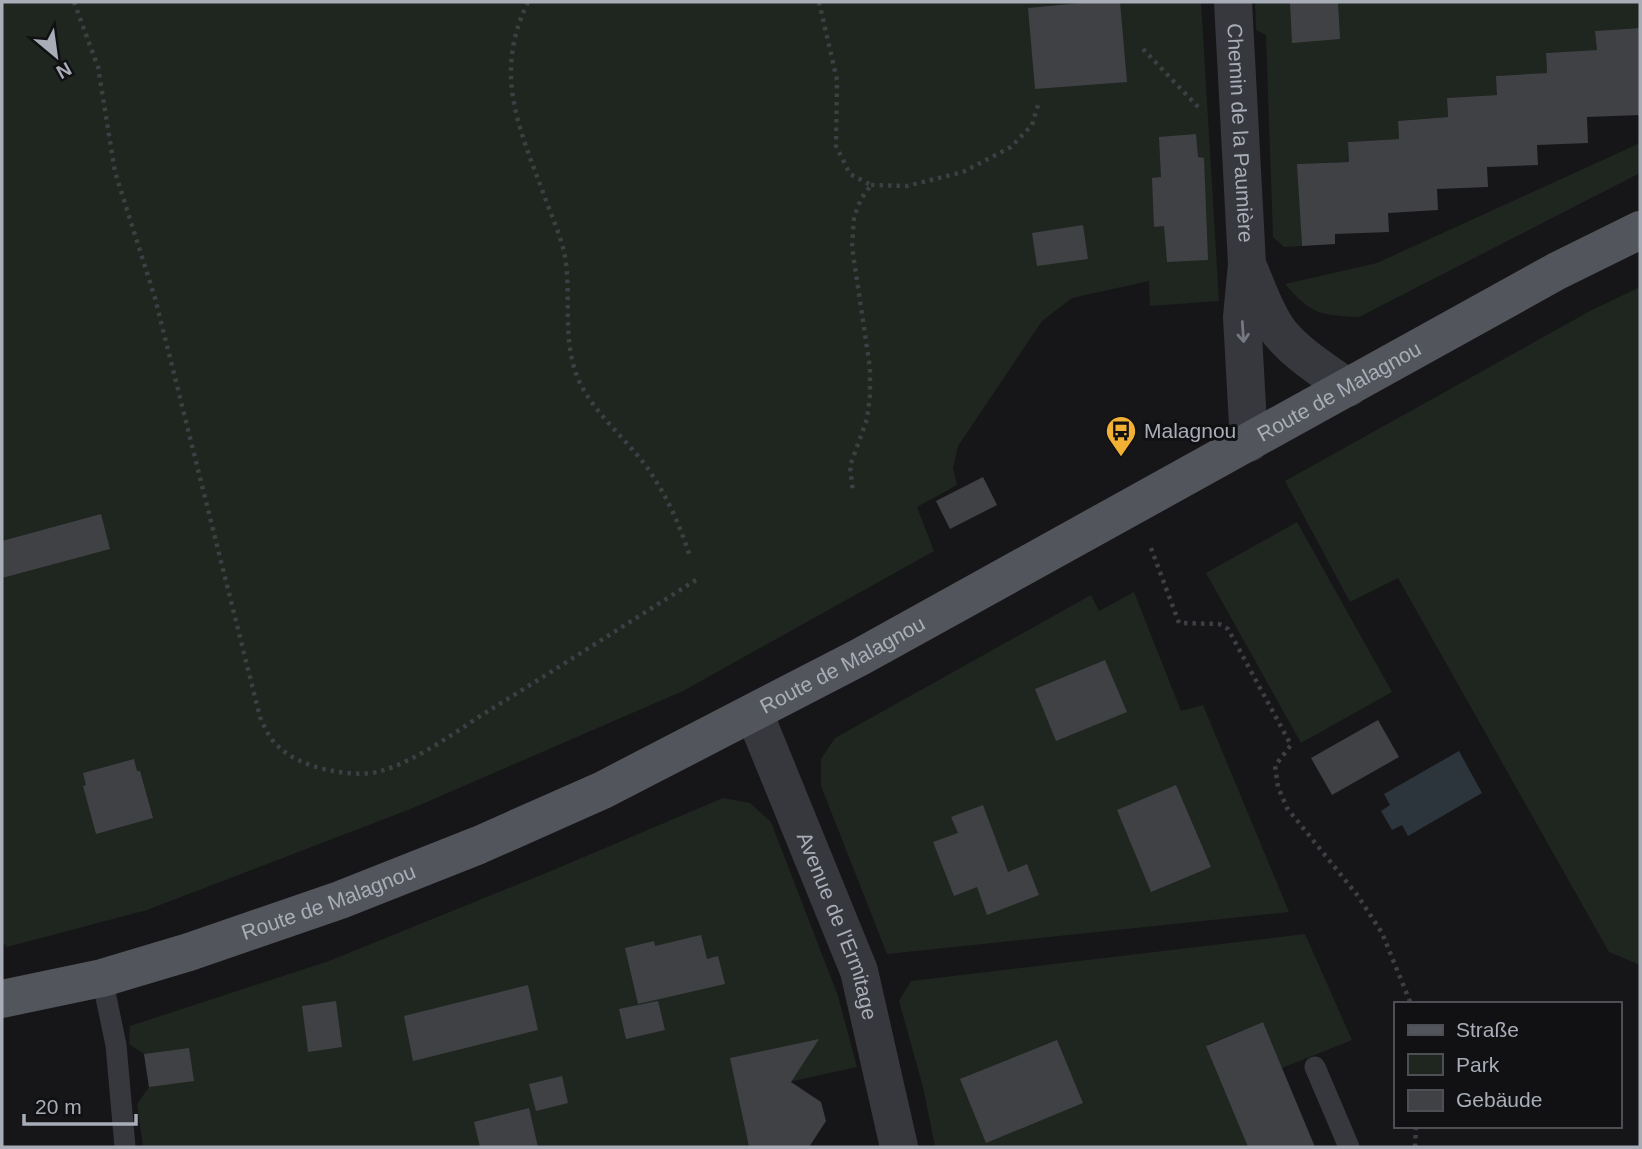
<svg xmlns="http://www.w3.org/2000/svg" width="1642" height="1149" viewBox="0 0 1642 1149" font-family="Arial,sans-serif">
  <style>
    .green { fill: #1e261f }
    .water { fill: #2c353c }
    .building { fill: #404145 }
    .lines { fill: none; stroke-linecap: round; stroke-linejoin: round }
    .path { stroke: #3d3f44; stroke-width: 4.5; stroke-dasharray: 3.5 5; stroke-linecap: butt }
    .service { stroke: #37383d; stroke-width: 21 }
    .minor { stroke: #37383d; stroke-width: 38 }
    .primary { stroke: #53555c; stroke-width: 38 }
    .oneway { stroke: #757881 }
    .labels { text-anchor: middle; stroke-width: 6; stroke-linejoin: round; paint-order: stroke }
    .street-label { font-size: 21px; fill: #a8adb8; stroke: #111113 }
    .poi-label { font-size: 21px; fill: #a8adb8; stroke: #111113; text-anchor: start }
  </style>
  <rect width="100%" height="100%" fill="#161618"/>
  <!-- green -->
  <path class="green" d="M2 2H1201L1219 301 1150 306 1149 281 1072 298 1042 321 958 446 953 468 957 485 917 507 934 551 683 691 413 808 147 910 7 947 2 942Z
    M1255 2H1640V28L1596 31 1597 50 1546 53 1547 73 1497 76V95L1447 98 1448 117 1398 121 1399 139 1348 142 1349 162 1298 164 1302 246 1284 247 1273 237 1266 35 1256 30Z
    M1640 143V173L1359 317C1320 315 1312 315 1285 284L1377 263Z
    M1640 287V965L1609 952 1398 578 1350 602 1285 481 1590 311Z
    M1297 522 1392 692 1301 743 1206 573Z
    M1134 592 1181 711 1203 705 1289 912 887 954 821 786V759L835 738 1091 595 1099 611Z
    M723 798 750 803 771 822 838 996 857 1067 738 1093 749 1147H143L137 1104 149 1087 144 1054 129 1044 130 1026 329 961 551 871Z
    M1305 934 1352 1040 1282 1068 1263 1022 1207 1045 1248 1147H935L923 1087 899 1001 911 981Z"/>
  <!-- water -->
  <path class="water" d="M1459 751 1482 793 1408 836 1402 825 1392 830 1381 811 1390 805 1384 794Z"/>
  <!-- building -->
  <path class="building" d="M1091 2H1120L1127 82 1035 89 1028 8Z
    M1290 2H1338L1340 39 1292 43Z
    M1640 28V115L1587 117 1588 143 1537 145 1538 165 1487 167 1488 187 1437 189 1438 210 1388 213 1389 232 1335 234V244L1302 246 1297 164 1349 162 1348 142 1399 139 1398 121 1448 117 1447 98 1497 95 1496 76 1547 73 1546 53 1597 50 1595 31Z
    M1196 134 1198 157 1204 158 1208 260 1167 262 1164 226 1154 227 1152 178 1161 177 1159 137Z
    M1083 225 1088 259 1037 266 1032 233Z
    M983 477 997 505 950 529 936 501Z
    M101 514 110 549 2 578V541Z
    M1105 660 1127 712 1056 741 1035 689Z
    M1378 720 1399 757 1332 795 1311 758Z
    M134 759 137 771H140L153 818 96 834 83 786 86 785 83 773Z
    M1176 785 1211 867 1151 892 1117 810Z
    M983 805 1008 872 1027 864 1039 895 987 915 977 887 954 896 933 842 958 833 951 817Z
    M701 935 707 959 718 956 725 984 638 1004 625 948 654 941 655 946Z
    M528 985 538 1030 413 1061 404 1016Z
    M336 1001 342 1047 308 1052 302 1006Z
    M658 1001 665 1030 626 1039 619 1009Z
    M1263 1022 1282 1068 1315 1147H1248L1206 1046Z
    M819 1039 791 1082 821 1102 826 1121 809 1147H749L730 1058Z
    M1057 1040 1083 1103 986 1143 960 1079Z
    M189 1048 194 1081 149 1087 144 1054Z
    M562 1076 568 1103 536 1111 529 1084Z
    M529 1108 538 1147H480L474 1122Z"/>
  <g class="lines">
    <!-- path -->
    <path class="path" d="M74 2 98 67 115 172 155 298 260 717C265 728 270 740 280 748 301 768 353 779 381 771 419 760 459 729 493 708 561 666 628 623 696 580
      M528 2C491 78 522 133 548 206 554 221 560 236 564 251 573 295 560 341 580 383 596 415 625 438 646 466 666 494 680 525 690 557
      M819 2 837 80 836 146 850 174 871 185 861 199 854 217 852 247 870 368V395L867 419 850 466 853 493
      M1143 49 1200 109
      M871 185 907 186 963 172 1011 147 1032 125 1038 105
      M1151 548 1179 623 1219 624 1228 629 1291 745 1275 766 1278 787 1287 808 1358 896 1382 933 1411 1004
      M1415 1147 1416 1126"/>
    <!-- service -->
    <path class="service" d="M102 978 116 1045 125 1147
      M1315 1067 1349 1147"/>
    <!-- minor -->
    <g class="minor">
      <path id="s1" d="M1233 2 1247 264 1242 317 1249 443"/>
      <path d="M1249 269C1258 290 1266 315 1280 333 1298 355 1325 371 1348 388"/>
      <path id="s2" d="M754 713 859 971 899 1147"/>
    </g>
    <!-- primary -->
    <path class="primary" id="s3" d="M2 999 102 978 189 952 340 900 479 845 603 790 860 657 1557 271 1640 230"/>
  </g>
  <!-- one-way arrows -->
  <defs><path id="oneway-shaft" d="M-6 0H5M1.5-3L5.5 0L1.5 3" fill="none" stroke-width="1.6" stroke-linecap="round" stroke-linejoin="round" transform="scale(1.75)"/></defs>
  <use class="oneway" href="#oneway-shaft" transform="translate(1243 332) rotate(86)"/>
  <!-- icons -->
  <defs>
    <g id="bus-pin" transform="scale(1.575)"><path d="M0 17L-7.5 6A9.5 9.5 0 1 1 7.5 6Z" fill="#f2b134" stroke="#111113"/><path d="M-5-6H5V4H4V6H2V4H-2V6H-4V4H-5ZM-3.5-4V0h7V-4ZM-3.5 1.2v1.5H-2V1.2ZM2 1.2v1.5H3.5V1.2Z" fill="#111"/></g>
  </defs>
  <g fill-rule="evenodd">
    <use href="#bus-pin" x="1121" y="431"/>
  </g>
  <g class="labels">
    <!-- street labels -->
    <g class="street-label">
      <text dy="7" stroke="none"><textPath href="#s1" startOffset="131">Chemin de la Paumière</textPath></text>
      <text dy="7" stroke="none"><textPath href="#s3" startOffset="1475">Route de Malagnou</textPath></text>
      <text dy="7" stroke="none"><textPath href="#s3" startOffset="908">Route de Malagnou</textPath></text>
      <text dy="7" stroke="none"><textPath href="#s3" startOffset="341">Route de Malagnou</textPath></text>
      <text dy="7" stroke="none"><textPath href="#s2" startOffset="229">Avenue de l'Ermitage</textPath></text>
    </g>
    <!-- poi labels -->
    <g class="poi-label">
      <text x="1144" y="438">Malagnou</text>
    </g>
  </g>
  <!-- border -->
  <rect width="1642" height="1149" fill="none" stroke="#a8adb8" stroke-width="7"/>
  <!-- legend -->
  <rect x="1394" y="1002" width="228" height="126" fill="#111113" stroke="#4d4f55" stroke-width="2"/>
  <rect x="1408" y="1025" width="35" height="10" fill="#53555c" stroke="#4d4f55" stroke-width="2"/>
  <text x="1456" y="1037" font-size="21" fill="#a8adb8">Straße</text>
  <rect x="1408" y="1054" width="35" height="21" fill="#1e261f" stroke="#4d4f55" stroke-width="2"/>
  <text x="1456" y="1072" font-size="21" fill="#a8adb8">Park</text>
  <rect x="1408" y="1090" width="35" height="21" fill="#404145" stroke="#4d4f55" stroke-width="2"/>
  <text x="1456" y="1107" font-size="21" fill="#a8adb8">Gebäude</text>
  <!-- north arrow -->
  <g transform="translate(56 56) rotate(151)" stroke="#111113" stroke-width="5" paint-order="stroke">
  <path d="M0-5L12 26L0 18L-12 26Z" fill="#a8adb8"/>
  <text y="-10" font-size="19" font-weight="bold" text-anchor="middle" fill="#a8adb8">N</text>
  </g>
  <!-- scale -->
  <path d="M24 1114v10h112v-10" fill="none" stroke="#a8adb8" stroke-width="3.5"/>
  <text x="35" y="1114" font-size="21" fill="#a8adb8" stroke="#111113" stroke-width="5" paint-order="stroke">20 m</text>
</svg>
